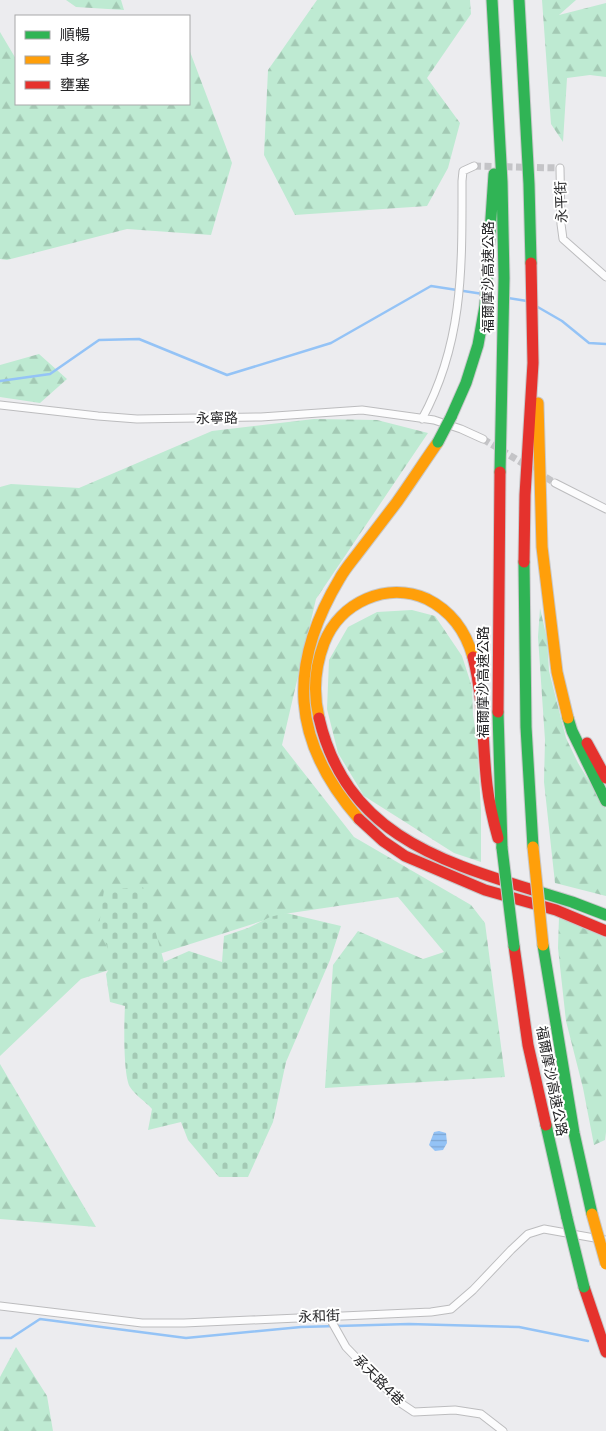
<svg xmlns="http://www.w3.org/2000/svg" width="606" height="1431" viewBox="0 0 606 1431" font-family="Poppins,'Noto Sans TC',sans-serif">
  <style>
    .forest { fill: url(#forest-firs) }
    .cemetery { fill: url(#cemetery-stones) }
    .water { fill: url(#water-rules) }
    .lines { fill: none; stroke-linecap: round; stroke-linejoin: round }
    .stream { stroke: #94c3f6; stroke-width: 2.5 }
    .street-tunnel { stroke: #c4c4c7; stroke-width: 7; stroke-dasharray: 7 3.5; stroke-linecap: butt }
    .street-casing { stroke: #bcbcbe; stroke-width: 9 }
    .fast-casing { stroke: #c8c8ca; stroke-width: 13 }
    .slow-casing { stroke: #c8c8ca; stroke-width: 13 }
    .jam-casing { stroke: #c8c8ca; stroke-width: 13 }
    .street { stroke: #fcfcfd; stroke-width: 7 }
    .fast { stroke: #30b455; stroke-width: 11 }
    .slow { stroke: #ff9f0a; stroke-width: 11 }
    .jam { stroke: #e5322d; stroke-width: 11 }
    .fast-bridge-casing { stroke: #c8c8ca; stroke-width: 13; stroke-linecap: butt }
    .slow-bridge-casing { stroke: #c8c8ca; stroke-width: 13; stroke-linecap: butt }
    .fast-bridge { stroke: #30b455; stroke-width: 11 }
    .slow-bridge { stroke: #ff9f0a; stroke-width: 11 }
    .labels { text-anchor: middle; stroke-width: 4; stroke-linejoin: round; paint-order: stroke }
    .street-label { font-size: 14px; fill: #262628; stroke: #fff }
  </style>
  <defs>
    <pattern id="forest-firs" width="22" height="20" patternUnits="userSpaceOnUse" patternTransform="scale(1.25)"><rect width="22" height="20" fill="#beead2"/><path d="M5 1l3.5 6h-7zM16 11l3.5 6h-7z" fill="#a3c9b4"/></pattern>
    <pattern id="cemetery-stones" width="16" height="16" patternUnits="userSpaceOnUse" patternTransform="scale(1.25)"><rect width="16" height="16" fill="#beead2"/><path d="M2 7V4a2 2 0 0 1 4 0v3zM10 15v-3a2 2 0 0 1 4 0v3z" fill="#a3c9b4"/></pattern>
    <pattern id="water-rules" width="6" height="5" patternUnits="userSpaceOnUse" patternTransform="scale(1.25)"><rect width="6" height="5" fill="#94c3f6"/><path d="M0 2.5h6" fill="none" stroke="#7fa7d3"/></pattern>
  </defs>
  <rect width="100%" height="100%" fill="#ececef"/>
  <!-- forest -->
  <path class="forest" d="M66 0H121L124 10 76 7Z
    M317 0H470L471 14 427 78 460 123 448 168 427 206 295 215 264 155 268 70Z
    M542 0H576L559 15 606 3V77L590 75 567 78 563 142 551 124Z
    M0 32 16 59V104H189V49L232 163 211 235 127 229 7 260 0 259Z
    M39 354 67 379 40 403 0 397V365Z
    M314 419 377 420 428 433 316 599 282 745 354 837 471 905 485 923 505 1077 325 1088 333 965 358 931 423 959 444 952 398 897 284 914 81 979 0 1056V487L11 484 79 488 212 431Z
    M540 608 547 639 549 671 566 738 578 763 606 809V896L555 883 544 782 545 740 538 637Z
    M412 610 435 616 462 656 472 687 473 715 477 740 481 810V862L454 853 364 796 338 753 327 709 329 660 348 627 377 612Z
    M559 917 606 938V1132L605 1140 594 1145 583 1088 566 1021 558 948Z
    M0 1064 96 1227 0 1219Z
    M16 1347 47 1396 53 1431H0V1377Z"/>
  <!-- cemetery -->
  <path class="cemetery" d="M143 887 164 962 189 951 222 962 224 936 248 928 270 917 286 913 341 926 330 960 286 1062 273 1122 248 1177H219L188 1140 181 1122 148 1130 152 1109C146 1102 135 1095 130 1087 123 1075 124 1022 125 1006L110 1002 106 974 113 962 99 926 104 890Z"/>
  <!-- water -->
  <path class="water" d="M439 1131 446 1133 447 1143 443 1150 435 1151 429 1145 434 1132Z"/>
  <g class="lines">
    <!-- stream -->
    <path class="stream" d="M508 298 527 301
      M536 306 562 321 589 343 606 344
      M0 381 50 374 99 340 139 339 227 375 331 343 431 286 483 294
      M0 1338H11L40 1319 186 1338 301 1327 409 1324 519 1327 588 1341"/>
    <!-- street-tunnel -->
    <path class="street-tunnel" d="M474 166 560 168
      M483 439 555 483"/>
    <!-- street casing -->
    <g class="street-casing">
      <path id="street" d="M560 168 561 224 563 239 606 277
        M0 405 98 416 137 419 261 417 362 410 434 420 461 429 483 439
        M422 419C464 342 462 266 462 181L463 171 474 166
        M555 483 606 509
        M0 1306 142 1323H184L431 1312 451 1309 473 1290 511 1250 528 1234 544 1229 606 1240
        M328 1315 346 1347 399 1402 414 1412 455 1410 481 1414 503 1431"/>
    </g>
    <!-- fast casing -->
    <g class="fast-casing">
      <path id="fast" d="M492 0 502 182 504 278 500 472
        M519 0 529 184 531 263
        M451 417 466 383 478 345 485 306 494 174
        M524 562 526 727 533 847
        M498 712 502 848
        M568 718 572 731 606 801
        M533 890 572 902 606 915
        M543 945 574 1133 592 1214
        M546 1125 567 1218"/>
    </g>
    <!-- slow casing -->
    <g class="slow-casing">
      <path id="slow" d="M538 403 542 547 557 672 568 718
        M319 718C313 693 315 667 324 643 340 602 387 581 427 599 451 611 466 632 473 657
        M359 819C291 741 287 666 340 578 345 569 352 561 358 553 371 536 384 519 397 502 411 482 424 462 438 442"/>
    </g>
    <!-- jam casing -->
    <g class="jam-casing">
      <path id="jam" d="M524 562 525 495 533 363 531 263
        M473 657C484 699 482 742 487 785 489 803 493 820 498 838
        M498 712 500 472
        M319 718C345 830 434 860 533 890
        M587 743 606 778
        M359 819 383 841 405 856 485 890 556 910 606 931
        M514 946 528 1045 546 1125
        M584 1287 606 1352"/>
    </g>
    <!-- street -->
    <use href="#street" class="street"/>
    <!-- fast -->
    <use href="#fast" class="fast"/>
    <!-- slow -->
    <use href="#slow" class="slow"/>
    <!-- jam -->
    <use href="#jam" class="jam"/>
    <!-- fast-bridge casing -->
    <g class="fast-bridge-casing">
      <path id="fast-bridge" d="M438 442 451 417
        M502 848 514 946
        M567 1218 584 1287"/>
    </g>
    <!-- slow-bridge casing -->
    <g class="slow-bridge-casing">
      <path id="slow-bridge" d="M533 847 543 945
        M592 1214 606 1264"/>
    </g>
    <!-- fast-bridge -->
    <use href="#fast-bridge" class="fast-bridge"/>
    <!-- slow-bridge -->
    <use href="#slow-bridge" class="slow-bridge"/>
  </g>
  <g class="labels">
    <!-- street labels -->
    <g class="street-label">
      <text transform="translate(561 202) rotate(-92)" y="5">永平街</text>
      <text transform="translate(488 277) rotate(-90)" y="5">福爾摩沙高速公路</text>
      <text transform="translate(217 418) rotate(-1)" y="5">永寧路</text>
      <text transform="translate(483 682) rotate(-90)" y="5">福爾摩沙高速公路</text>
      <text transform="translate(552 1081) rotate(79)" y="5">福爾摩沙高速公路</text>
      <text transform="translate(319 1316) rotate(-2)" y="5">永和街</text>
      <text transform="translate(379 1380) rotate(45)" y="5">承天路4巷</text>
    </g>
  </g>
  <!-- legend -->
  <rect x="15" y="15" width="175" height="90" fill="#ffffff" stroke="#a8a8a9"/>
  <rect x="25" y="31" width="25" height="8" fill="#30b455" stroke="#a8a8a9"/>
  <text x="60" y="40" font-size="15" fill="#262628">順暢</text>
  <rect x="25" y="56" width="25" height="8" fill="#ff9f0a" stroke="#a8a8a9"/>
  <text x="60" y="65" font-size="15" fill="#262628">車多</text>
  <rect x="25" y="81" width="25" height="8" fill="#e5322d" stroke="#a8a8a9"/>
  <text x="60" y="90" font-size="15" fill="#262628">壅塞</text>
</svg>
